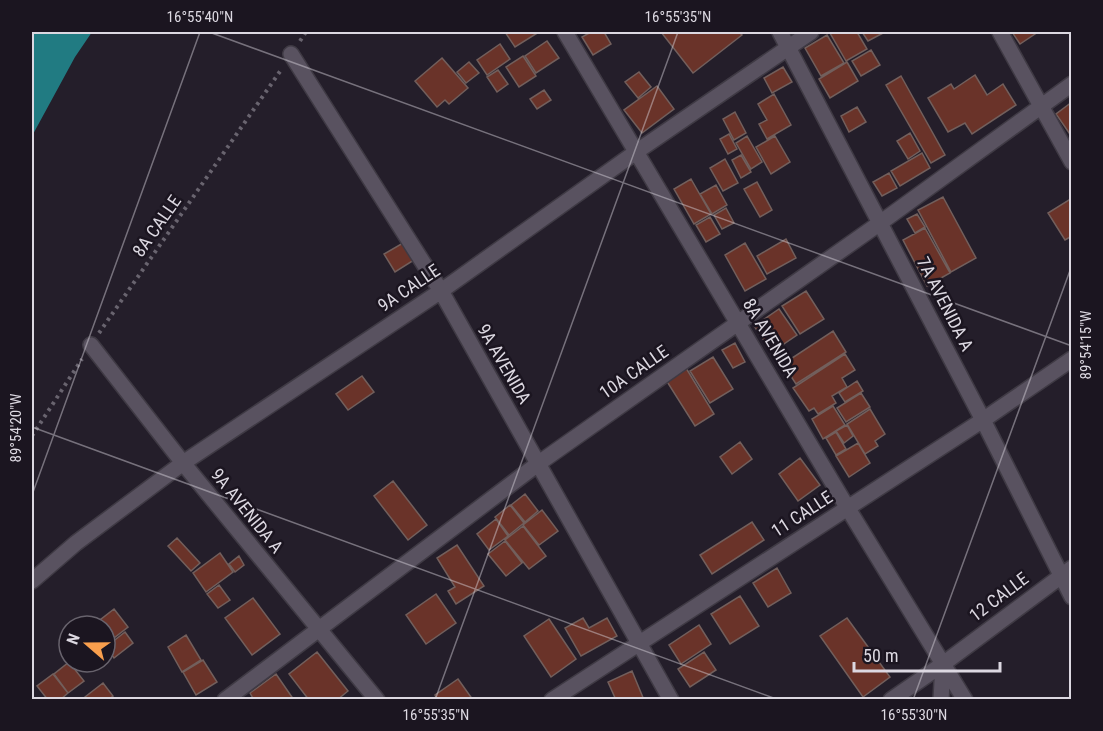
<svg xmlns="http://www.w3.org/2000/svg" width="1103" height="731" viewBox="0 0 1103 731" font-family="'Roboto Condensed',sans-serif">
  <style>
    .water { fill: #217b82 }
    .building { fill: #6a3329; stroke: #725f5c; stroke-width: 1.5 }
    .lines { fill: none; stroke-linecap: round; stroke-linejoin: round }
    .street-casing { stroke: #3f3a44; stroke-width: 18 }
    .path { stroke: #69646f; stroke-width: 4; stroke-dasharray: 3 4.5; stroke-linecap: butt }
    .street { stroke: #595260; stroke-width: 15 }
    .ticks { fill: none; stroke: #dcd8e1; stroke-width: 1.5; stroke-opacity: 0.45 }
    .labels { text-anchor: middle; stroke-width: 5; stroke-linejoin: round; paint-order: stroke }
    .street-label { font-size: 18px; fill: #dcd8e1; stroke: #1b1520 }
    .neatline { fill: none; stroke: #dcd8e1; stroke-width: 2 }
    .ticks-label { font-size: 15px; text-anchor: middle; fill: #dcd8e1 }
  </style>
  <rect width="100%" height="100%" fill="#241e2a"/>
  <!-- water -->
  <path class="water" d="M32 32H92L75 57 32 136Z"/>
  <!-- building -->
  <path class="building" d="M505 32H539L515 47Z
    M591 32H604L611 44 593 55 582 37Z
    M661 32H739L742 35 693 73Z
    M832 32H857L867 49 846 61 830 33Z
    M862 32H885L868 41Z
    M1012 32H1038L1020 44Z
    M827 35 844 63 821 76 805 48Z
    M547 41 559 58 536 73 525 56Z
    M500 44 510 59 487 75 477 60Z
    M871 50 880 65 861 76 852 61Z
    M523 56 536 76 519 87 506 67Z
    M442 58 468 88 449 104 445 100 437 107 415 81Z
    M469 62 479 73 466 83 457 72Z
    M847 62 858 81 830 98 819 79Z
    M783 67 792 82 772 93 764 78Z
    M498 70 508 84 497 92 487 77Z
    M639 72 651 87 638 98 625 82Z
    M975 75 987 95 1003 84 1016 105 972 134 965 123 948 132 928 98 951 84 954 89Z
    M901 76 945 155 931 163 886 85Z
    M657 86 674 109 642 133 624 110Z
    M544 90 551 100 537 109 530 99Z
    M774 94 791 125 767 139 759 124 767 120 758 104Z
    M1072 102V137L1056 114Z
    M857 107 866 122 849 132 841 116Z
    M735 112 746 133 734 140 723 119Z
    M910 133 920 151 908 159 897 141Z
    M729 134 737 149 728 154 720 139Z
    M747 136 762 162 751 169 736 143Z
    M775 136 790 162 771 174 756 147Z
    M922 153 930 168 900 186 891 171Z
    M741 155 751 172 741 178 732 160Z
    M725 159 738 183 723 191 710 168Z
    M889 173 897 188 882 196 873 182Z
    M691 179 711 214 694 224 674 189Z
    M757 182 772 210 760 217 744 189Z
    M716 185 727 205 712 214 700 194Z
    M943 197 976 258 951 272 918 210Z
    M1072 198V236L1065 240 1048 213Z
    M726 208 734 223 722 229 714 215Z
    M917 214 925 227 915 233 907 219Z
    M710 217 720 234 706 242 696 225Z
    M925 228 950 273 927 286 903 240Z
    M786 239 796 258 767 274 757 256Z
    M403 243 414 260 395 272 384 254Z
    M745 243 766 279 745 291 725 255Z
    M806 291 824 319 800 334 782 306Z
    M779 309 797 335 772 352 754 326Z
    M833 331 846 352 796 384 783 364Z
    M735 343 745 362 733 368 722 350Z
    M845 354 855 370 842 378 847 387 832 396 836 403 818 414 814 408 809 411 793 388Z
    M713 357 733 389 710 403 690 371Z
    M686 368 714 414 695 426 666 380Z
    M362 376 374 392 348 410 336 394Z
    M857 381 863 391 845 402 839 393Z
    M861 393 870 407 846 422 837 408Z
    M833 406 845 425 823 439 812 419Z
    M870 409 885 434 875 441 878 446 865 454 847 424Z
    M847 425 853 436 844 443 836 431Z
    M836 432 846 449 836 455 826 438Z
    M740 442 752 459 732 474 720 457Z
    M858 443 870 463 849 477 836 456Z
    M800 458 820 485 798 501 779 474Z
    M393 481 427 525 408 540 374 496Z
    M525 494 538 511 525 522 511 505Z
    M510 505 524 523 509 535 495 517Z
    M542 510 558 531 539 545 523 525Z
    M496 519 508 536 489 550 477 534Z
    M752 522 764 540 712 574 700 555Z
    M523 526 546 556 529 569 505 540Z
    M177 538 200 563 191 571 168 546Z
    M505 541 522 563 506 576 488 554Z
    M457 545 484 586 456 604 448 591 455 587 437 558Z
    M220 553 233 572 206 592 193 573Z
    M239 556 244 565 235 572 229 564Z
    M777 568 791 593 768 607 753 583Z
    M219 585 230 600 218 608 207 594Z
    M436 594 456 623 426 644 406 615Z
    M740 596 759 626 730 644 711 614Z
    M253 598 280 634 252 655 225 618Z
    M114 609 128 627 114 638 100 620Z
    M583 618 589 628 607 618 617 636 581 656 565 628Z
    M847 618 890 677 863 697 820 636Z
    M549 619 576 659 551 677 524 636Z
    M699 625 711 644 681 664 669 645Z
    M125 632 133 643 114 658 106 647Z
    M186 635 201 660 182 672 168 647Z
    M317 652 348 691 337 700H309L289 674Z
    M704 652 716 670 690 687 678 669Z
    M203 660 217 682 196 695 183 672Z
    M69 662 84 681 68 693 54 674Z
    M632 671 644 700H616L608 682Z
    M53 674 68 693 60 700H48L37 686Z
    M276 674 294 700H254L250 693Z
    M458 679 473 700H437L435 695Z
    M103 683 113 696 108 700H86L85 697Z"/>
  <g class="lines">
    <!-- street casing -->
    <g class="street-casing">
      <path id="street" d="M565 32 847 507 965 700
        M780 32 983 420 1072 597
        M1000 32 1072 162
        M291 54 441 291 671 700
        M91 345 183 463 377 700
        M32 581 76 543 183 463 441 291 636 152 811 32
        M225 700 539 463 880 223 1072 84
        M552 700 983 420 1072 359
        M891 700 943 664 1072 568
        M941 700 943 664"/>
    </g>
    <!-- path -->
    <path class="path" d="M300 41 306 32
      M99 333 281 70
      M32 436 82 359"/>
    <!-- street -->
    <use href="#street" class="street"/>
  </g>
  <!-- ticks -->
  <path class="ticks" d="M209 32 1072 346M32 427 779 700M32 495 200 32M435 700 678 32M913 700 1072 265"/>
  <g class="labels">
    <!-- street labels -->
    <g class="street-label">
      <text transform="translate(157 226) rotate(-55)" y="6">8A CALLE</text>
      <text transform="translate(409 288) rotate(-34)" y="6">9A CALLE</text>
      <text transform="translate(945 304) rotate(63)" y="6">7A AVENIDA A</text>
      <text transform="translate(770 338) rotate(59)" y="6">8A AVENIDA</text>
      <text transform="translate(504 364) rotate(60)" y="6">9A AVENIDA</text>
      <text transform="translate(634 372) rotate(-35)" y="6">10A CALLE</text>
      <text transform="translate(247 511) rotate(51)" y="6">9A AVENIDA A</text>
      <text transform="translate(802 514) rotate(-33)" y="6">11 CALLE</text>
      <text transform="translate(999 597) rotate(-37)" y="6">12 CALLE</text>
    </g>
  </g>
  <!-- border -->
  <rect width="1103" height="731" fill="none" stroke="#1b1520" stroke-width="66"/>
  <!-- north arrow -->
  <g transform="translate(87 644) rotate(290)"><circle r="28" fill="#1b1520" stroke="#68636d" stroke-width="1.5"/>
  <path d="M0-4.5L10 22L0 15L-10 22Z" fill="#f99f4d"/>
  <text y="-9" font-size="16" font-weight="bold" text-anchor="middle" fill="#dcd8e1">N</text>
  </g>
  <!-- scale -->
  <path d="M854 662v9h146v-9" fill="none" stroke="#dcd8e1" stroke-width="3"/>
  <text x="863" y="662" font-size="18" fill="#dcd8e1" stroke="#1b1520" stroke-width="4.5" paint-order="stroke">50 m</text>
  <rect x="33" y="33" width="1037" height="665" class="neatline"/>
  <g class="ticks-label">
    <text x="200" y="22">16°55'40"N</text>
    <text x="678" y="22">16°55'35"N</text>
    <text transform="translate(1086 345) rotate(-90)" y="5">89°54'15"W</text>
    <text transform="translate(16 428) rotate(-90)" y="5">89°54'20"W</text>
    <text x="436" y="720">16°55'35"N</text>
    <text x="914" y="720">16°55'30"N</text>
  </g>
</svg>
